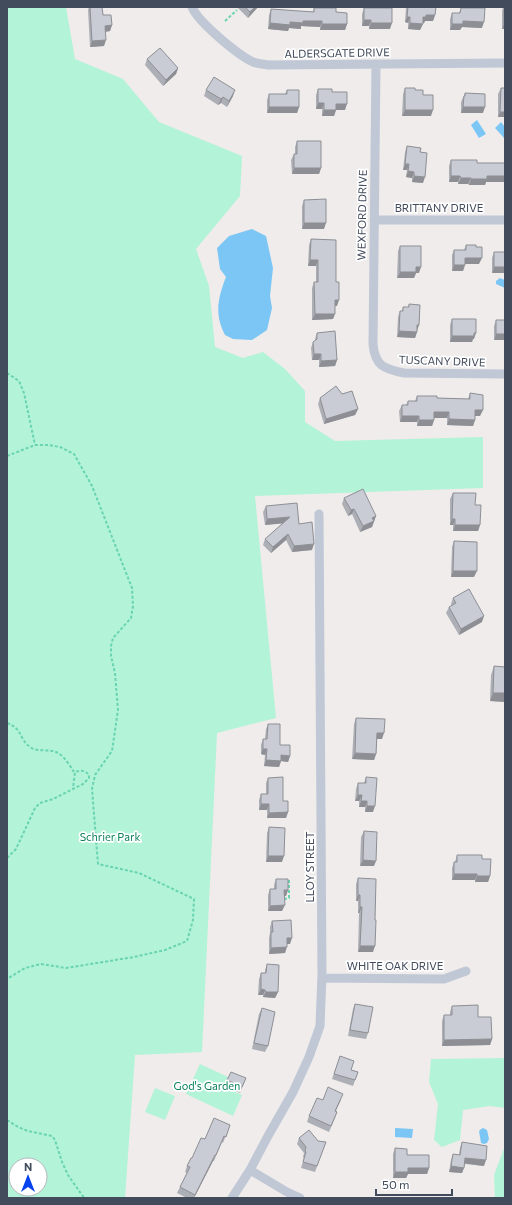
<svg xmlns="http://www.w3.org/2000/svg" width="512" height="1205" viewBox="0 0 512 1205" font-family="Commissioner,sans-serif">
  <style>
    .green { fill: #b3f3d7; fill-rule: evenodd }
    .water { fill: #7bc6f5 }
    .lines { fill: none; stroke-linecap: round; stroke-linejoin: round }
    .path { stroke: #68d4b2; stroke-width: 2; stroke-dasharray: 3 2; stroke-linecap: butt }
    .street { stroke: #c0c7d5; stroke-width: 9 }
    .wall { fill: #adafb6 }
    .shaded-wall { fill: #8d8f94 }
    .building { fill: #c9ccd4; stroke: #8d8f94 }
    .labels { text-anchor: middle; stroke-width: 3.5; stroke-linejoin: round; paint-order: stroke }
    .street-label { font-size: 11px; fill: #424b5b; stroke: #fff }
    .park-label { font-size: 11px; fill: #0d825c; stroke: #fff }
  </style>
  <rect width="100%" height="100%" fill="#efeceb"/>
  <!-- green -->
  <path class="green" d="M7 7H66L75 59 123 79 159 122 242 156 240 196 196 249 209 286 215 347 243 358 263 352 285 369 305 391V422L335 441 483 437V488L255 496 276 718 217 733 202 1052 135 1055 125 1198H7ZM16 1165H40V1189H16Z
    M505 1058V1108L490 1106 463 1110 460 1140 442 1147 434 1140 438 1104 429 1082 431 1059Z
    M200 1064 228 1077 224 1087 242 1095 233 1116 186 1094Z
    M155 1088 175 1096 165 1120 145 1112Z
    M505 1146V1198H495L494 1175Z"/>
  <!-- water -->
  <path class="water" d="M477 120 486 134 479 138 471 125Z
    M501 122 505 127V139L495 128Z
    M252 229 266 236 273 268 270 296 272 308 267 330 252 340 233 339 225 335C214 314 218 298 226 277L220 269 217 248 229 236Z
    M500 278 505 280V288L496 284V281Z
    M395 1128 413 1129 412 1138 395 1137Z
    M483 1128 487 1130 489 1139 487 1143 484 1144 481 1143 479 1131 481 1129Z"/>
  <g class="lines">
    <!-- path -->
    <path class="path" d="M225 21 237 10
      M7 373 19 381 24 393 35 445
      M7 456 35 445H48L60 447 74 454 92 486 132 588 133 606 131 618 113 638 111 646V656L115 673 118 710 112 751 95 775 92 789 98 864 139 873 194 899 193 920 187 941 165 950 134 957 66 968 41 964 25 968 7 979
      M7 723C23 729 19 739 30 747 38 753 50 748 58 753 65 757 70 766 74 772
      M7 858 16 849 35 808 40 803 53 799 83 784 89 778V775C85 770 81 770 75 772L73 788
      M284 899 289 898V879
      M7 1120 18 1127 28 1131 52 1136 55 1140 62 1162 68 1175 84 1198"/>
    <!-- street -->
    <path class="street" d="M192 7C198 22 238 55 253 62 258 64 264 64 269 65L505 63
      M376 64 373 344C375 366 384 369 404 373L505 374
      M374 220H505
      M322 978 444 979 466 971
      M250 1170 287 1192 300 1198
      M232 1198 250 1170 268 1136 293 1092 309 1057 320 1026 322 975 319 514"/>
  </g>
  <!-- wall -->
  <path class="wall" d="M89 7H102L103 15 112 25 110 31 105 32 104 46 90 47 88 10Z
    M237 7H258L248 18Z
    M406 7H436L435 15 433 21H425L424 23H423L420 30 408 29V23L405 22Z
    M503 7H505V29H502V11Z
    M314 8 336 12 347 24 345 30H320V27L301 26V29L289 28 288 31 268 29 269 15 271 9 313 12Z
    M364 8 390 29H369V26H362V14Z
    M461 8 482 28 462 27 460 30H450V19L452 13H459Z
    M147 59 178 68 176 74 163 86 145 65Z
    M405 88 415 90 423 95 431 116H402L403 94Z
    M501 88 505 117H498V94Z
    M318 89 332 92 345 110H336L334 116H322V109H316V95Z
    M206 90 233 96 227 107 221 103 218 105 204 96Z
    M287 90 299 107 297 113H267V100L269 94H285Z
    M465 93 483 113H461V102Z
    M297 141 321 168 319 174H292L291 160 294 154H295V147Z
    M407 146 420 152 423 183 412 182V178L406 177 407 170H403L405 152Z
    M451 160 477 163H505V185V182H486L485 185H469L468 184H458V182H449V166Z
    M304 200 324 229H302V206Z
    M311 239 336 282 337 306H335L333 319 312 320V288L314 282H316V266H308L309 245Z
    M466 245 479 264H465L463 271H452V255L454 250H464Z
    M400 246 419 273H416L414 278H397L398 251Z
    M494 252H505L492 273V258Z
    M409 304 417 331V332L415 338 397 337 398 317 400 311H402L403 307H408Z
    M452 319 474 339H473L472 342H450V325Z
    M496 320H505L494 340V326Z
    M317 333 337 360 335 366 319 367V360H312L311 348 313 342 315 341V339Z
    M470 393 480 416H475V420L473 426 447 425V418H434V420L432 426H417V422H400L399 411 402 405H406L408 401H415L417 396 437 398 468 399Z
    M342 394 358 409 355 415 324 424 318 404 320 398Z
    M453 493 475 505 480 525 478 531H453V525H450V499Z
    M344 498 376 516 372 527 360 532 352 514 348 516 342 504Z
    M266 506 299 524 312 550 292 552 286 540 271 553 263 545 265 539 283 523 265 525 263 512Z
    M454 541 474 577H451L452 547Z
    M453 598 482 622 459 635 446 613 449 607 452 606 451 604Z
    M494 666 505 667V702L490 701 491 675Z
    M356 718 382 739H377L376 754 374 760 352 759 354 724Z
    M268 724 280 745 290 756 288 762 281 761 279 767 264 766 265 755 261 754V745L263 739H265L266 729Z
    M366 777 373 812H365V807H359V801H355L356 789 358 783H364Z
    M268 778 283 801 288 812 286 818H267V810H259V800L261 794H266V783Z
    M269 827 282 862H266L267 833Z
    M364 831 374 866H360L361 837Z
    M457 855 482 859 490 876 488 882H475V880H452V868L454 862H455Z
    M358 878 373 952H358L359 913H358V901H356V884Z
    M276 879 288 890 286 896H284L282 911H268V895L270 889H274V885Z
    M272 921 290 944H287L285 953 269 954V938L270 933V927Z
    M267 964 278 992 275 998 263 997V995H258L259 979 261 973H265V970Z
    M355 1004 368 1033 366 1039 348 1036 353 1009Z
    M452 1006 478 1017 492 1039 490 1045 442 1046V1021L444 1015H450V1012Z
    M262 1008 268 1046 265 1052 252 1049 259 1014Z
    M340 1056 351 1070 358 1072 353 1086 332 1079Z
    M246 1078 240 1093 225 1086 227 1080Z
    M323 1100H341L336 1111 337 1112 335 1118 329 1132 307 1122 309 1116Z
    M230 1125 223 1143 222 1142 214 1161H213L194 1198H187L177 1193 187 1173 185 1172 187 1166 205 1139Z
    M299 1138 318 1141 326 1142 315 1172 301 1168 304 1158 303 1157 304 1153 297 1144Z
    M462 1142 484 1166 465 1164 462 1173 449 1172 451 1160 453 1154 459 1155 460 1148Z
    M395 1148 429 1168 427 1174H408L406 1178H393V1154Z"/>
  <!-- shaded-wall -->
  <path class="shaded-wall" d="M255 7H258L248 18 250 12Z
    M426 15H435L433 21H425L424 23H421L423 17Z
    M407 17H410L408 23 405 22Z
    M364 20H371L369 26H362Z
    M303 21H322L320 27 301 26V29L289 28 288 31 268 29 270 23Z
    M463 21 484 22 482 28 462 27 460 30H450L452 24Z
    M371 23H392L390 29H369Z
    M410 23 423 24 420 30 408 29Z
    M504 23H505V29H502Z
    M322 24H347L345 30H320Z
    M112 25 110 31 103 32 105 26Z
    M106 40 104 46 90 47 92 41Z
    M178 68 176 74 163 86 166 80Z
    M235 90 233 96 227 107 229 101Z
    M223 97 221 103 218 105 221 99Z
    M318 103H324L322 109H316Z
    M336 104H347L345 110H334Z
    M269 107H299L297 113H267Z
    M463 107H485L483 113H461Z
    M324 110H336L334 116H322Z
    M405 110H433L431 116H402Z
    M500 112H505V117H498Z
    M405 164H409L407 170H403Z
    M294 168H321L319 174H292Z
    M408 171 414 172 412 178 406 177Z
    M414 176 425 177 423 183 412 182Z
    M451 176H460L458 182H449Z
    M487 176H505V182H486L485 185H469L471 179Z
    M461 178H471L468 184H458Z
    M304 223H326L324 229H302Z
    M465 258H482L479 264H463Z
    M310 260H318L316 266H308Z
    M454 265H465L463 271H452Z
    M416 267H421L419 273H416L414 278H397L400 272Z
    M494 267H505V273H492Z
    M335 300H339L337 306H333Z
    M315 314H335L333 319 312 320Z
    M417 325H419L417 331Z
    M399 331 417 332 415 338 397 337Z
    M474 333H476L474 339H473L472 342H450L452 336Z
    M496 334H505V340H494Z
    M314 354H321L319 360H312Z
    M337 360 335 366 319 367 321 361Z
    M358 409 355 415 324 424 326 419Z
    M475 410H483L480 416H473Z
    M434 412H449L447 418H431Z
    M402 416H419L417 422H400Z
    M449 419 475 420 473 426 447 425Z
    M419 420H434L432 426H417Z
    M354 509 352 514 348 516 351 510Z
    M376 516 372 527 360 532 363 526 372 518Z
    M290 517 288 523 265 525 267 519Z
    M452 519H455L453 525H450Z
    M455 525H480L478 531H453Z
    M288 534 286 540 271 553 273 547Z
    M314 544 312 550 292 552 294 546Z
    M453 571H477L474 577H451Z
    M484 616 482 622 459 635 461 629Z
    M493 693H505V702L490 701Z
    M377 733H384L382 739H375Z
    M263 749H267L265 755 261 754Z
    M355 753 376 754 374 760 352 759Z
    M281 755 290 756 288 762 281 761 279 767 264 766 266 760Z
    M358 795H362L359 801H355Z
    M361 801H367L365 807H359Z
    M261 804H269L267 810H259Z
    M367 806H375L373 812H365Z
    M288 812 286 818H267L269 813Z
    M268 856H284L282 862H266Z
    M363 860 376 861 374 866H360Z
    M454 874H477L475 880H452Z
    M477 876H490L488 882H475Z
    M284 890H288L286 896H282Z
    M358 895H360L358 901H356Z
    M285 905 282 911H268L270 906Z
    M360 907H362L359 913H358Z
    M287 938H292L290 944H285Z
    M360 946H375L373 952H358Z
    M287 947 285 953 269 954 271 948Z
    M261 989 265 990 263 995H258Z
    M266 992H278L275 998 263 997Z
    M492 1039 490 1045 442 1046 444 1040Z
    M215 1155 213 1161 194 1198 195 1195Z
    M465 1158 486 1160 484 1166 463 1163Z
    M451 1166 464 1168 462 1173 449 1172Z
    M408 1168H429L427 1174H408L406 1178H393L395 1172Z"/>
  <!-- building -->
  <path class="building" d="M90 7H102L103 15H111L112 25 105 26 106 40 92 41Z
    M245 7H255L250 12Z
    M408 7H436L435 15H426V17H423V24L410 23V17H407Z
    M504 7H505V23H504Z
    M314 8H336V12L347 13V24H322V21H303V23L290 22V25L270 23 271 9 314 12Z
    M364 8H392V23H371V20H364Z
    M461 8H485L484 22 463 21V24H452V13H460Z
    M160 48 178 68 166 80 147 59Z
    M214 77 235 90 229 101 223 97 221 99 206 90Z
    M405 88H415V90H423V95H433V110H405Z
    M501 88H505V112H500Z
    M318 89H332V92H347V104H336V110H324V103H318Z
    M287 90H299V107H269V94H287Z
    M465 93 485 94V107H463L464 96H465Z
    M297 141H321V168H294V154H297Z
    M407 146 421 148 420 152 427 153 425 177 414 176V172L408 171 409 164H405Z
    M451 160H477V163H505V176H487V179H471V178H461L460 176H451Z
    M326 199V223H304V200Z
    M311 239 336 240V282H339V300H335V314H315L314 282H318V260H310Z
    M466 245H476V247H482V258H465V265H454V250H466Z
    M400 246H421V267H416V272H400Z
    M494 252H505V267H494Z
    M409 304 420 305 419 325H417V332L399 331 400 311H403V307H409Z
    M452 319H476V333H474V336H452Z
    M496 320H505V334H496Z
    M335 331 337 360 321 361V354H314L313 342 317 339V333Z
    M336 386 342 394 352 391 358 409 326 419 320 398Z
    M470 393 483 395V410H475V420L449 419V412H434V420H419V416H402V405H408V401H417V396H437V398L470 399Z
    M363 489 376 516 372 518 374 521 363 526 354 509 351 510 344 498Z
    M453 493H476L475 505H481L480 525H455V519H452Z
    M297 503 299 524 312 522 314 544 294 546 288 534 273 547 265 539 290 517 267 519 266 506Z
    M454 541 477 542V571H453Z
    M469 589 484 616 461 629 449 607 456 603 453 598Z
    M494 666 505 667V693H493Z
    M356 718 385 719 384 733H377L376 754 355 753Z
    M268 724H280V745H290V756L281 755V761L266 760 267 749H263V739H267Z
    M283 777V801H288V812L269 813V804H261V794H268V778Z
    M366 777 377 778 375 806H367V801H361L362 795H358V783H366Z
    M269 827 285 828 284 856H268Z
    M364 831 377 832 376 861 363 860Z
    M457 855H482V859H491L490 876H477V874H454V862H457Z
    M358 878 376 879 375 920H376L375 946H360L362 907H360V895H358Z
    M276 879H288V890H284L285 905 270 906V889H276Z
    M291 920 292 938H287V947L271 948V932H273L272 921Z
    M267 964 279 965 278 992H266L265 990 261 989V973H266Z
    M355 1004 373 1007 368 1033 350 1030Z
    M478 1005V1017H491L492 1039 444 1040V1015H452V1006Z
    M262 1008 275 1012 268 1046 254 1043Z
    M340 1056 354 1061 351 1070 358 1072 355 1080 334 1074Z
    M231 1072 246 1078 242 1087 227 1080Z
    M328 1087 343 1094 335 1111 337 1112 331 1126 309 1116 317 1098 323 1100Z
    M214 1118 230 1125 226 1137 224 1136 216 1155H215L195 1195 180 1187 190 1167 187 1166 191 1158H192L201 1138 205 1139Z
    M309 1130 318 1141 326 1142 317 1166 303 1162 306 1152 305 1151 306 1147 299 1138Z
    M462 1142 487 1146 486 1160 465 1158 464 1168 451 1166 453 1154 460 1155Z
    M395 1148 407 1149V1155H429V1168H408V1172H395Z"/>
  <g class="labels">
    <!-- street labels -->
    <g class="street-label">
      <text transform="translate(337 53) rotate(-1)" y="4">ALDERSGATE DRIVE</text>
      <text x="439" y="212">BRITTANY DRIVE</text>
      <text transform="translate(362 215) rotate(-89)" y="4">WEXFORD DRIVE</text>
      <text transform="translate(442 361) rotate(2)" y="4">TUSCANY DRIVE</text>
      <text transform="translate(310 867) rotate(-90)" y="4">LLOY STREET</text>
      <text x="395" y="970">WHITE OAK DRIVE</text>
    </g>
    <!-- park labels -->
    <g class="park-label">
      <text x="110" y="841">Schrier Park</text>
      <text x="207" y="1090">God's Garden</text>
    </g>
  </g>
  <!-- border -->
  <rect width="512" height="1205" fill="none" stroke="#424b5b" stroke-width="16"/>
  <!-- north arrow -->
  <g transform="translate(28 1177)"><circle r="19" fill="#ffffff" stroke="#b3b7bd"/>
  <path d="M0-3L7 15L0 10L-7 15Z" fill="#0643ee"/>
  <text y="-6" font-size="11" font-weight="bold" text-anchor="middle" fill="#424b5b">N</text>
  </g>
  <!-- scale -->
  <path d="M376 1189v6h76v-6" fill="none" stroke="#424b5b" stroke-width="2"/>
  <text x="382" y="1189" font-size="12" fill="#424b5b" stroke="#ffffff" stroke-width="3" paint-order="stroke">50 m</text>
</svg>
